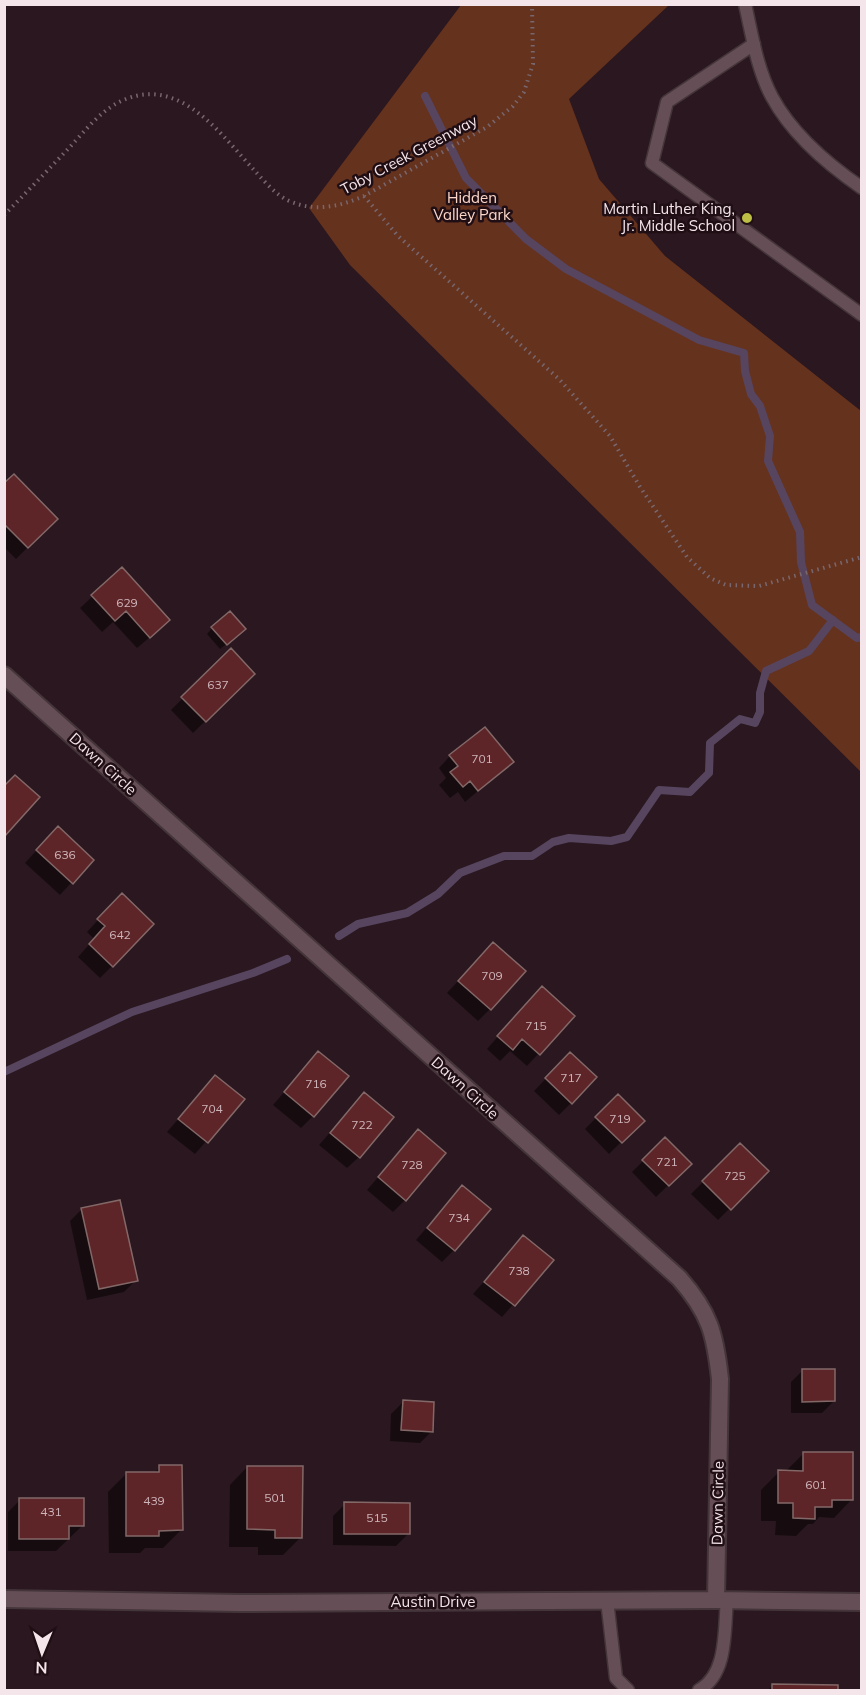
<svg xmlns="http://www.w3.org/2000/svg" width="866" height="1695" viewBox="0 0 866 1695" font-family="Mulish,sans-serif">
  <style>
    .green { fill: #65321e }
    .shadow { fill: #0007 }
    .lines { fill: none; stroke-linecap: round; stroke-linejoin: round }
    .stream { stroke: #57455f; stroke-width: 8 }
    .building { fill: #5e2529; stroke: #836868; stroke-width: 1.5 }
    .service-casing { stroke: #44353a; stroke-width: 15 }
    .minor-casing { stroke: #44353a; stroke-width: 20 }
    .path { stroke: #78676e; stroke-width: 4; stroke-dasharray: 1.5 4.5; stroke-linecap: butt }
    .service { stroke: #664e57; stroke-width: 12 }
    .minor { stroke: #664e57; stroke-width: 16 }
    .poi-dot { fill: #bcbf43; stroke: #200e15; stroke-width: 2 }
    .labels { text-anchor: middle; stroke-width: 5; stroke-linejoin: round; paint-order: stroke }
    .number-label { font-size: 12px; fill: #ceb5ba }
    .street-label { font-size: 15px; fill: #f4e5ea; stroke: #200e15 }
    .park-label { font-size: 15px; fill: #fbd6c8; stroke: #200e15 }
    .poi-label { font-size: 15px; fill: #f4e5ea; stroke: #200e15; text-anchor: end }
  </style>
  <rect width="100%" height="100%" fill="#2a171f"/>
  <!-- green -->
  <path class="green" d="M461 5H669L569 99 599 179 665 256 861 411V772L350 265 309 208Z"/>
  <!-- shadow -->
  <path class="shadow" d="M4 485 56 519 16 559 4 547Z
    M122 569 156 632 137 648 113 622 102 632 80 608Z
    M212 628 238 635 220 649 207 634Z
    M231 650 253 674 193 733 171 710Z
    M450 756 512 762 465 802 458 792 450 798 439 785 446 778 439 768Z
    M46 840 92 860 60 895 25 863Z
    M110 907 112 966 100 978 78 957 94 939 87 932Z
    M481 956 490 1009 478 1021 447 993Z
    M530 1000 573 1016 527 1066 510 1051 500 1061 487 1049Z
    M318 1053 313 1116 301 1128 273 1105Z
    M558 1066 571 1103 559 1115 534 1091Z
    M215 1077 243 1099 195 1154 167 1132Z
    M364 1094 359 1157 347 1168 319 1145Z
    M618 1096 642 1121 609 1154 585 1129Z
    M418 1131 405 1200 393 1212 367 1190Z
    M665 1139 690 1164 656 1197 632 1172Z
    M740 1145 767 1171 718 1220 691 1194Z
    M451 1199 454 1250 442 1262 416 1240Z
    M82 1209 136 1280 124 1292 87 1300 70 1221Z
    M523 1237 552 1260 502 1317 473 1294Z
    M803 1370 834 1401 822 1413H791V1382Z
    M403 1402 432 1431 420 1443 390 1441 391 1414Z
    M804 1453 851 1500 834 1518 819 1517 813 1524H808L796 1536 775 1535 776 1521H761V1490L779 1472H785Z
    M160 1467 181 1530 163 1548H145L140 1553H109L108 1492 126 1474H153Z
    M247 1467 301 1537 283 1555H258V1547H229L230 1485Z
    M20 1500 83 1525 56 1551H8V1512Z
    M345 1504 408 1534 396 1546 333 1545V1516Z
    M772 1686 837 1687V1690H768Z"/>
  <g class="lines">
    <!-- stream -->
    <path class="stream" d="M425 96 466 178 526 239 566 269 699 340 744 353 745 371 751 394 760 406 770 436 768 461 800 532 801 562 812 605 857 638 862 637
      M339 936 358 924 407 913 438 894 460 873 504 856H532L553 842 569 838 611 841 627 837 659 790 690 792 709 773 710 743 740 719 755 723 760 712V693L766 671 809 651 833 620
      M4 1072 132 1012 253 973 287 959"/>
  </g>
  <!-- building -->
  <path class="building" d="M14 474 58 519 28 548 4 524V483Z
    M122 567 170 620 150 638 126 611 115 621 91 595Z
    M230 611 246 629 227 645 211 627Z
    M231 648 255 674 206 722 181 697Z
    M485 727 514 762 478 791 470 781 463 787 450 772 458 766 449 755Z
    M15 775 40 797 4 837V786Z
    M58 826 94 860 73 884 36 850Z
    M122 893 154 924 113 967 89 944 105 926 97 919Z
    M493 942 526 971 491 1010 458 981Z
    M542 986 575 1016 540 1055 522 1039 513 1050 497 1036Z
    M318 1051 349 1076 314 1117 284 1092Z
    M570 1052 597 1077 572 1104 545 1078Z
    M215 1075 245 1099 208 1143 178 1119Z
    M364 1092 394 1117 360 1158 330 1133Z
    M618 1094 645 1121 622 1143 595 1117Z
    M418 1129 446 1153 406 1201 378 1177Z
    M665 1137 692 1164 669 1186 642 1160Z
    M740 1143 769 1171 731 1210 702 1181Z
    M462 1185 491 1209 455 1251 427 1228Z
    M120 1200 138 1281 99 1289 81 1208Z
    M523 1235 554 1260 515 1306 484 1282Z
    M802 1369H835V1401L802 1402Z
    M403 1400 434 1402 433 1432 401 1430Z
    M803 1452H853V1500H832V1507H815V1519L793 1518V1503H778V1470L803 1471Z
    M159 1465H182L183 1530 159 1531V1536H126V1472H159Z
    M247 1466H303L302 1538H275V1530L247 1529Z
    M19 1498H84V1526H69V1539H19Z
    M344 1502 410 1503V1534H344Z
    M772 1684 838 1685V1690H772Z"/>
  <g class="lines">
    <!-- service casing -->
    <g class="service-casing">
      <path id="service" d="M745 4C752 35 757 69 772 97 792 134 827 164 862 188
        M754 44 667 102 652 163 862 315
        M607 1600 616 1678 628 1690
        M699 1690C728 1674 724 1630 727 1600"/>
    </g>
    <!-- minor casing -->
    <g class="minor-casing">
      <path id="minor" d="M4 675 679 1278C710 1313 715 1334 720 1379L716 1600
        M4 1599 239 1603 716 1600 862 1602"/>
    </g>
    <!-- path -->
    <path class="path" d="M364 196 398 236 559 379 610 436 640 487 687 557 710 578 726 585 759 586 862 557
      M4 215C26 193 47 171 68 149 85 131 102 108 126 99 182 77 222 136 255 171 265 182 275 194 289 201 315 212 339 207 364 196L487 127 513 106 524 92 533 64 532 4"/>
    <!-- service -->
    <use href="#service" class="service"/>
    <!-- minor -->
    <use href="#minor" class="minor"/>
  </g>
  <!-- markers -->
  <circle class="poi-dot" cx="747" cy="218" r="6"/>
  <g class="labels">
    <!-- number labels -->
    <g class="number-label">
      <text x="127" y="607">629</text>
      <text x="218" y="689">637</text>
      <text x="482" y="763">701</text>
      <text x="65" y="859">636</text>
      <text x="120" y="939">642</text>
      <text x="492" y="980">709</text>
      <text x="536" y="1030">715</text>
      <text x="571" y="1082">717</text>
      <text x="316" y="1088">716</text>
      <text x="212" y="1113">704</text>
      <text x="620" y="1123">719</text>
      <text x="362" y="1129">722</text>
      <text x="667" y="1166">721</text>
      <text x="412" y="1169">728</text>
      <text x="735" y="1180">725</text>
      <text x="459" y="1222">734</text>
      <text x="519" y="1275">738</text>
      <text x="816" y="1489">601</text>
      <text x="275" y="1502">501</text>
      <text x="154" y="1505">439</text>
      <text x="51" y="1516">431</text>
      <text x="377" y="1522">515</text>
    </g>
    <!-- street labels -->
    <g class="street-label">
      <text transform="translate(409 155) rotate(-28)" y="5">Toby Creek Greenway</text>
      <text transform="translate(103 764) rotate(42)" y="5">Dawn Circle</text>
      <text transform="translate(465 1088) rotate(42)" y="5">Dawn Circle</text>
      <text transform="translate(718 1503) rotate(-89)" y="5">Dawn Circle</text>
      <text x="433" y="1607">Austin Drive</text>
    </g>
    <!-- park labels -->
    <g class="park-label">
      <text x="472" y="203">Hidden<tspan x="472" dy="17">Valley Park</tspan></text>
    </g>
    <!-- poi labels -->
    <g class="poi-label">
      <text x="735" y="214">Martin Luther King,<tspan x="735" dy="17">Jr. Middle School</tspan></text>
    </g>
  </g>
  <!-- border -->
  <rect width="866" height="1695" fill="none" stroke="#f4e5ea" stroke-width="12"/>
  <!-- north arrow -->
  <g transform="translate(42 1653) rotate(182)" stroke="#200e15" stroke-width="4.5" paint-order="stroke">
  <path d="M0-4.5L10 22L0 15L-10 22Z" fill="#f4e5ea"/>
  <text y="-9" font-size="16" font-weight="bold" text-anchor="middle" fill="#f4e5ea">N</text>
  </g>
</svg>
